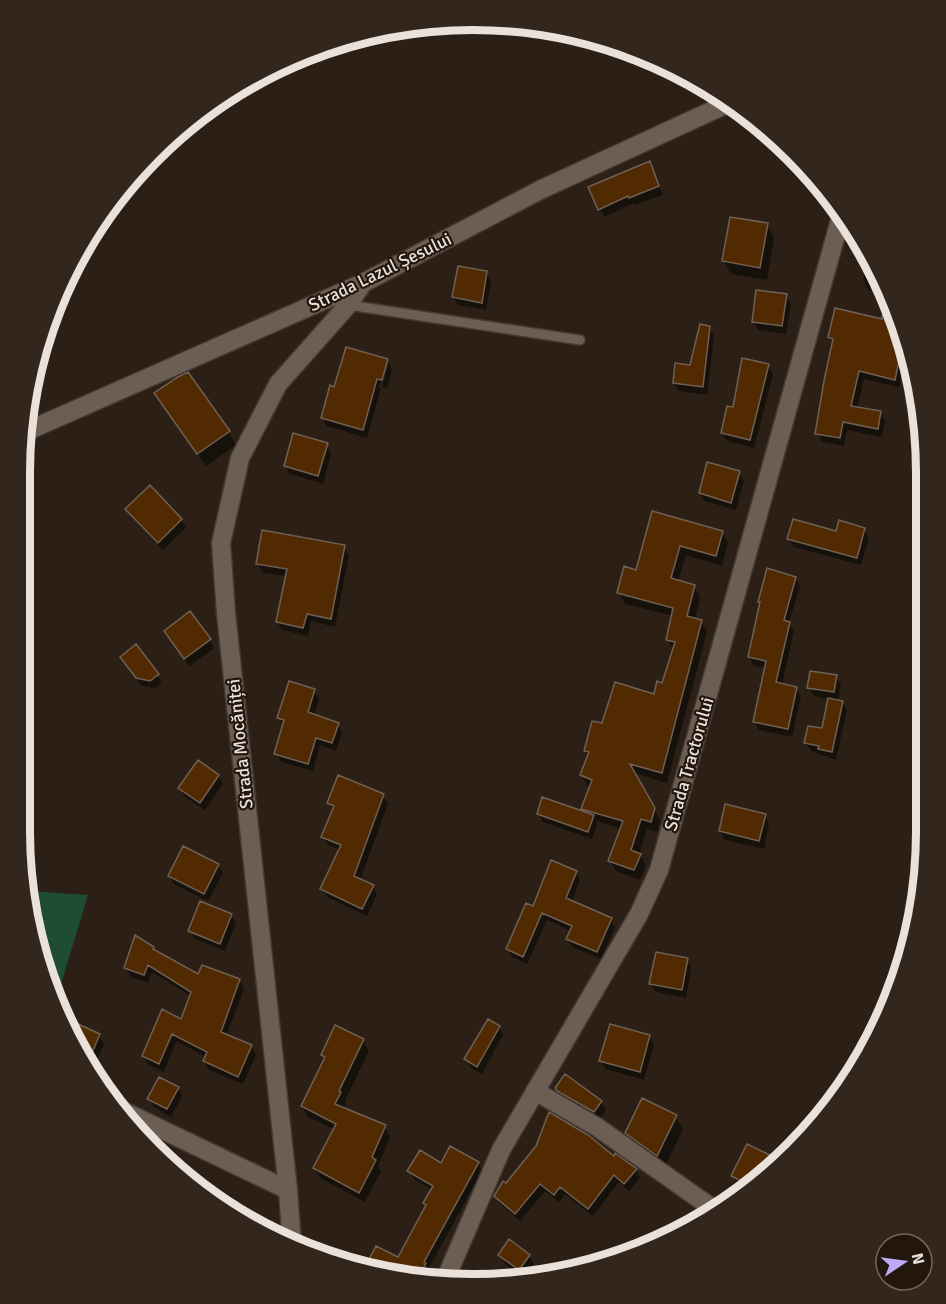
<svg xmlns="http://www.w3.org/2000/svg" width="946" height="1304" viewBox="0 0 946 1304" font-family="Signika,sans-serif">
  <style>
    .green { fill: #1e4c35 }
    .shadow { fill: #0007 }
    .building { fill: #512a02; stroke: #6f6055; stroke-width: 1.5 }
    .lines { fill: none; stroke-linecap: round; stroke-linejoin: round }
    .service-casing { stroke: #433933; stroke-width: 12 }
    .minor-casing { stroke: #433933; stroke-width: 21 }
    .tertiary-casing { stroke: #433933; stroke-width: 21 }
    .service { stroke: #6d5e53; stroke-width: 9 }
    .minor { stroke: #6d5e53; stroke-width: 18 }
    .tertiary { stroke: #6d5e53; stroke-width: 18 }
    .labels { text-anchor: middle; stroke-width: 4.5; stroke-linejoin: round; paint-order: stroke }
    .street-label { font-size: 18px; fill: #eae1db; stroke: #22160d }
    .rim { fill: none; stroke: #eae1db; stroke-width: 8 }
  </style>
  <rect width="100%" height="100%" fill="#2c2016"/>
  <!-- green -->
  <path class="green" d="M27 891 88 895 57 997 35 949Z"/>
  <!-- shadow -->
  <path class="shadow" d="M649 163 663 195 635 205 634 203 605 217 600 209Z
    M767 225 774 238 767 280 731 274 724 261Z
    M867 257 888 293 868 290 863 281Z
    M487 273 491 281 486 310 458 305 453 297Z
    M786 295 791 304 786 334 758 330 754 322Z
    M895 310 907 357H906L899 387 864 379 857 408 880 413 885 421 882 437 847 430 844 446 822 442 817 433 834 344 829 337 883 321Z
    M709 328 714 336 707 395 679 391 674 383 691 367Z
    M387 360 392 369 387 388 382 387 388 365H385L379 387 381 388 367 438 327 426 322 418 335 388Z
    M768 365 773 374 754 448 727 441 722 433Z
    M164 407 228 432 236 445 206 466Z
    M327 445 331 453 323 484 290 474 285 466Z
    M739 473 744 481 736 510 705 501 700 493Z
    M150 487 181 520 186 528 163 550 132 517 127 509Z
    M653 513 722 533 728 543 722 566 686 555 678 582 694 586 700 597 695 620 701 621 707 632 667 783 634 773 660 820 657 832 647 829 639 854 646 865 640 880 616 871 610 861 622 829 596 821 597 824 592 839 543 822 538 814H586L583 809 591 787 587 785 581 775 589 757 585 751 603 725 655 696 663 684 674 651 668 640 673 616 625 604 619 593 637 571Z
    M864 529 869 538 861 565 794 547 789 539Z
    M344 547 349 555 335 627 311 621 308 636 282 630 277 622 287 576 263 573 258 564Z
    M795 578 800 586 789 623 794 631 782 685 796 688 801 696 792 737 759 730 754 721 766 668 754 666 749 657 761 604 759 601Z
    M170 639 210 640 214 648 190 666Z
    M127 666 157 675 162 683 155 688 142 686Z
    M836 677 841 685 838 701 842 702 847 710 836 760 811 751 806 743 823 730 830 699 814 696 809 688Z
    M314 691 319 699 314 716 337 724 342 732 336 751 320 745 313 771 281 762 276 754 284 726 278 717Z
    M218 776 223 784 205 810 185 797 180 788Z
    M383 796 388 804 360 880 373 886 377 894 367 916 327 897 322 889 340 850 328 845 323 837 333 811 329 803Z
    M765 815 769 824 764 849 725 840 720 831Z
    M218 865 223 873 208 901 174 884 170 876Z
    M576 872 580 880 572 902 611 920 615 927 601 959 572 947 567 939 571 931 547 920 527 964 512 957 507 949 534 908Z
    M231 915 236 923 225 951 195 939 190 931Z
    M153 948 156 952 199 976 239 980 244 989 226 1036 251 1046 256 1055 243 1084 209 1070 204 1061 206 1057 176 1041 164 1072 149 1065 144 1056 182 1021 191 996 152 972 148 983 131 977 126 968Z
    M687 959 691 968 686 998 656 992 651 984Z
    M67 1020 99 1035 104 1044 97 1060 83 1054Z
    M336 1027 363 1041 369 1051 345 1101 346 1104 343 1109 384 1126 390 1137 378 1166 381 1171 365 1202 320 1178 314 1168 335 1130 308 1117 302 1106 325 1060 322 1055Z
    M499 1027 503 1035 482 1074 471 1068 466 1059Z
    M649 1037 654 1045 644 1080 606 1069 601 1061Z
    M178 1088 182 1096 171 1117 154 1107 149 1099Z
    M557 1088 601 1102 606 1110 599 1120 562 1096Z
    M675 1116 683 1129 665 1167 634 1146 627 1133Z
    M614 1159 636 1170 640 1178 629 1191 619 1182 593 1216 565 1194 559 1202 545 1191 520 1221 500 1204 495 1196 506 1185Z
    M779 1161 746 1192 740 1189 733 1176Z
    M478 1163 482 1171 428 1270 430 1273 428 1277 385 1276 371 1271 368 1265 399 1259 426 1206 424 1203 432 1190 414 1179 409 1171 442 1165Z
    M209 1196 243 1212 248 1221Z
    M500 1255 529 1256 534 1264 524 1278 527 1281 511 1280 517 1273 505 1264Z"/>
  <!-- building -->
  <path class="building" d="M650 161 659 186 629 198 628 196 598 210 588 187Z
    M730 217 768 223 760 268 722 261Z
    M458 266 487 271 482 303 452 297Z
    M756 290 787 294 782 326 752 322Z
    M887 290 892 299 903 341 895 380 859 371 851 406 881 411 878 429 843 422 840 438 815 434 824 381 833 339 828 337 835 308 882 319Z
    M700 324 710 326 703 387 673 383 675 363 690 365Z
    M346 347 388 359 382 380 377 379 363 430 321 418 330 385 334 387Z
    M742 358 769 364 750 440 721 433 727 406 733 407Z
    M188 372 230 431 197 454 154 393 178 377Z
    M293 433 328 443 318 476 284 466Z
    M707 462 740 471 731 503 699 493Z
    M150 485 182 519 158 543 125 509Z
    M652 511 723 531 716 556 680 546 671 578 695 585 687 616 702 620 662 773 630 764 655 808 651 822 641 819 631 850 641 854 634 870 608 861 623 821 581 809 592 780 580 775 589 752 584 751 592 721 602 723 615 682 654 694 657 681 662 683 675 642 666 640 673 608 617 593 624 566 636 570Z
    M793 519 836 531 839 520 865 528 857 558 787 539Z
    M262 530 345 545 331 619 307 614 303 628 276 622 287 569 256 564Z
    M767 568 796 577 784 620 790 622 776 682 797 687 788 729 753 722 766 661 748 657 760 602H758Z
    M190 611 211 639 184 659 164 631Z
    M136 644 159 674 150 681 136 678 120 657Z
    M810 671 837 675 834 692 807 688Z
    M289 681 315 689 308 712 339 723 332 743 316 738 308 764 274 754 284 720 277 718Z
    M828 698 843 701 832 752 818 749 819 746 804 743 808 726 822 728Z
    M198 760 219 775 200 803 178 788Z
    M338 775 384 794 354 876 374 885 362 909 320 889 341 845 321 837 334 806 327 803Z
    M542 797 594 815 588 832 537 814Z
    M725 804 766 814 759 841 719 831Z
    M183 846 219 864 204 894 168 876Z
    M551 860 577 871 566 898 612 918 597 952 566 939 572 926 542 913 523 957 506 949 526 903 533 906Z
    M200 901 232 914 220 944 188 931Z
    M135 935 154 947 153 949 198 974 202 965 240 979 221 1032 252 1045 238 1077 203 1061 207 1052 172 1034 159 1064 142 1056 162 1009 181 1019 191 992 148 965 144 975 124 968Z
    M656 952 688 958 682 990 649 984Z
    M67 1019 100 1034 92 1053 80 1047Z
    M488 1019 500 1026 477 1067 464 1059Z
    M610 1024 650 1035 640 1072 599 1061Z
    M335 1025 364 1039 339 1091 341 1092 335 1104 386 1125 372 1157 376 1160 359 1193 313 1168 336 1124 301 1106 325 1057 321 1055Z
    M565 1074 602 1101 594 1112 557 1091 555 1088Z
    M159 1077 179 1087 167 1109 147 1099Z
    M642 1098 677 1115 657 1156 625 1133Z
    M549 1112 588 1135 614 1156 615 1153 637 1169 624 1184 614 1175 588 1209 560 1187 554 1195 540 1184 515 1214 494 1196 503 1181 506 1183 536 1146Z
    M747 1144 780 1160 753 1187 731 1176Z
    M450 1146 479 1162 424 1262 426 1263 419 1277 386 1276 366 1265 376 1246 398 1257 426 1205 423 1203 433 1186 407 1171 420 1150 441 1163Z
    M509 1239 530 1255 519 1270 498 1255Z"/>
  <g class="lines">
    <!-- service casing -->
    <g class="service-casing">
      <path id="service" d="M348 305 580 340"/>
    </g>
    <!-- minor casing -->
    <g class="minor-casing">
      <path id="minor" d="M25 432 363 283 540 190 731 102
        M535 1091 597 1127 715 1210
        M288 1190 226 613 221 543 240 458 278 384 348 305 363 283
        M446 1278 501 1150 639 914 659 870 842 213"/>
    </g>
    <!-- tertiary casing -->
    <g class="tertiary-casing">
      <path id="tertiary" d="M119 1109 288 1190 292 1245"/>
    </g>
    <!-- service -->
    <use href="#service" class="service"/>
    <!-- minor -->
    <use href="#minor" class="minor"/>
    <!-- tertiary -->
    <use href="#tertiary" class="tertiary"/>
  </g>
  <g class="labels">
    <!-- street labels -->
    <g class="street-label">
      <text transform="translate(380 272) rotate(-26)" y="6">Strada Lazul Șesului</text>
      <text transform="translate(240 744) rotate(-96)" y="6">Strada Mocăniței</text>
      <text transform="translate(689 764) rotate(-74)" y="6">Strada Tractorului</text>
    </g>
  </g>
  <!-- crop -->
  <path d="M0 0H946V1304H0ZM473 30H473A443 443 0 0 1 916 473V831A443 443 0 0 1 473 1274H473A443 443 0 0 1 30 831V473A443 443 0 0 1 473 30Z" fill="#32261d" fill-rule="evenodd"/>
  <path class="rim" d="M473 30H473A443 443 0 0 1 916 473V831A443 443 0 0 1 473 1274H473A443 443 0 0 1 30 831V473A443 443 0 0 1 473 30Z"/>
  <!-- north arrow -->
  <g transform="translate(904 1262) rotate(77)"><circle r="28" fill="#22160d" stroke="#72675f" stroke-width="1.5"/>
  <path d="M0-4.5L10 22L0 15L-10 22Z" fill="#bea9f4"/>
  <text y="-9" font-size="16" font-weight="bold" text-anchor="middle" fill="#eae1db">N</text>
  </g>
</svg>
